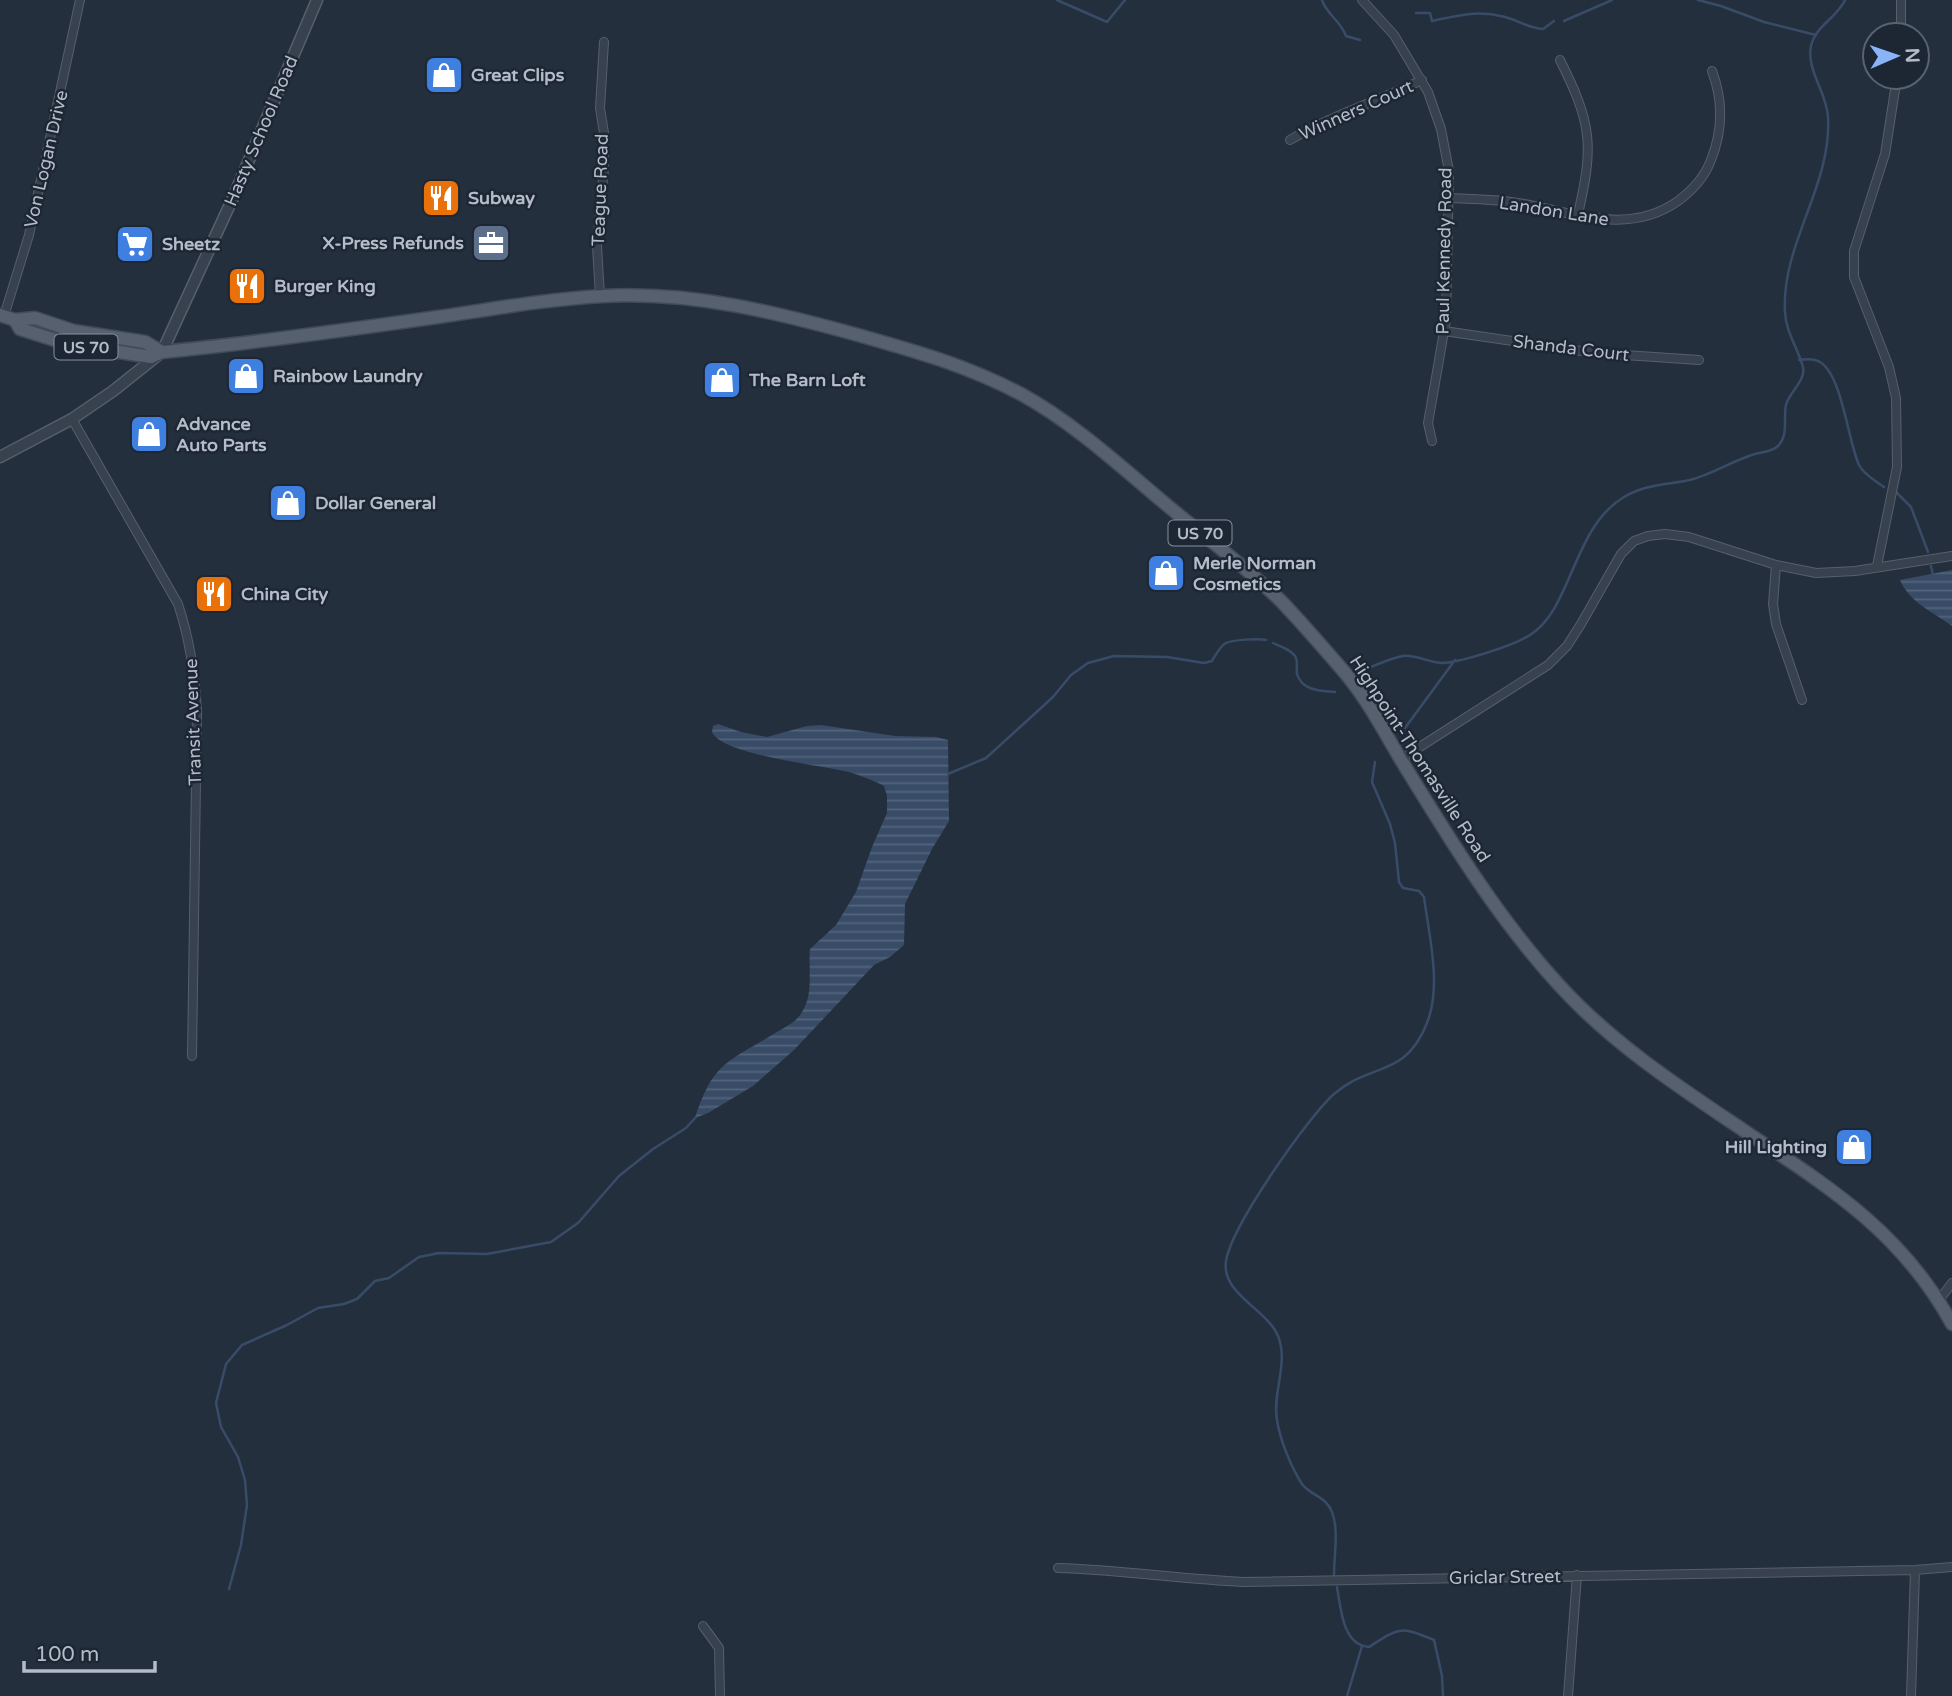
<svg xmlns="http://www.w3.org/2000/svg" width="1952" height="1696" viewBox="0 0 1952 1696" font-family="'Varela Round',sans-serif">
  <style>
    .water { fill: url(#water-rules) }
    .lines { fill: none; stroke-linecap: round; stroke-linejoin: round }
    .stream { stroke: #394c67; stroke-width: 2.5 }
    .minor-casing { stroke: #565f6c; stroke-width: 10 }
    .tertiary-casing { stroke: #565f6c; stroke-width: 13 }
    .primary-casing { stroke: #414a57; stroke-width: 15 }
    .minor { stroke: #38414e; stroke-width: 8 }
    .tertiary { stroke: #38414e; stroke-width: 10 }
    .primary { stroke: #56606e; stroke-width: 12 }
    .labels { text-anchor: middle; stroke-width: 5; stroke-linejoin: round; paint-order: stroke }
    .shield { fill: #1d2633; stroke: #878f9c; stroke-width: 2 }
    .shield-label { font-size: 16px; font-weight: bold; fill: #b4bcc9 }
    .poi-label { font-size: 18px; font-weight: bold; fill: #b4bcc9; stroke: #1d2633; text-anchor: start }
    .street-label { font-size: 18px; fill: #b4bcc9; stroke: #1d2633 }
  </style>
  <defs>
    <pattern id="water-rules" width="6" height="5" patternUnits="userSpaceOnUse" patternTransform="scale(1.75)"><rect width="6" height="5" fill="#394c67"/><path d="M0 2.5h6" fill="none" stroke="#53647b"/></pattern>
  </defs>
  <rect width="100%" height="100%" fill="#242f3e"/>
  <!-- water -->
  <path class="water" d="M1952 570V626C1932 611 1910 603 1900 580Z
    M718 724 741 732 767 737 807 726 821 725 895 736 936 737 948 740 949 821 932 849 905 904 904 945 890 957 874 965 794 1050 753 1086 708 1113 695 1118C713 1064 725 1063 772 1035 783 1028 796 1023 802 1012 814 993 808 970 810 949L836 925 856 892 872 847 887 813V796L884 786C873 780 861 776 849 772 821 765 722 755 712 732L713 726Z"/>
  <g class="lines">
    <!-- stream -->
    <path class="stream" d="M1057 0 1107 22 1125 0
      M1322 0C1327 15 1341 21 1346 36L1360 40
      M1698 0 1721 6 1764 22 1816 35
      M1416 13H1430L1432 21C1459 15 1477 10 1505 17 1519 21 1529 28 1543 29L1554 21
      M1564 21 1612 0
      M1799 360C1806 359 1814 358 1820 362 1842 375 1848 441 1859 465 1864 475 1876 481 1884 487
      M1897 493 1911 507 1928 552
      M1931 566 1933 575
      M1273 643C1279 646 1293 650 1296 658 1298 662 1296 669 1297 674 1302 691 1321 691 1335 692
      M1368 668C1379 664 1391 658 1403 656 1416 654 1431 664 1444 663 1464 661 1513 646 1530 635 1572 609 1573 527 1624 497 1646 484 1666 485 1690 480 1710 475 1729 463 1749 456 1758 452 1771 453 1778 446 1789 435 1783 418 1786 405 1789 392 1806 381 1803 367 1798 348 1786 333 1785 312 1781 244 1832 186 1828 117 1827 93 1806 70 1811 46 1815 26 1837 18 1845 0
      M1405 728 1455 660
      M948 774 986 758 1053 697 1071 675 1088 663 1114 656 1167 657 1204 663 1212 661C1215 656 1220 646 1226 643 1232 640 1259 638 1266 640
      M1334 1575C1334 1555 1339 1530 1332 1512 1326 1496 1311 1496 1302 1484 1291 1467 1280 1440 1277 1420 1272 1393 1289 1363 1278 1336 1267 1309 1221 1294 1226 1261 1231 1227 1307 1118 1334 1094 1370 1062 1405 1079 1427 1023 1442 985 1429 936 1424 897L1419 891 1403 888 1399 882 1395 843 1390 824 1372 782 1375 762
      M1337 1587C1341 1608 1342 1645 1369 1647 1400 1627 1400 1626 1434 1640L1442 1676 1443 1696
      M229 1589 241 1545 247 1505 245 1480 238 1457 221 1427 216 1403 226 1364 242 1345 287 1325 318 1308 344 1304 357 1299 375 1281 389 1278 419 1257 439 1253 487 1254 551 1242 578 1223 619 1176 653 1149 686 1128 696 1117
      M1347 1696 1362 1646"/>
    <!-- minor casing -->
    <g class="minor-casing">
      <path id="minor" d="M1362 0 1394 35 1428 92 1441 129 1449 171 1446 320 1428 423 1432 441
        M1901 35V0
        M1560 60C1592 124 1594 145 1578 214
        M1290 140C1332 115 1378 101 1422 80
        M1449 198C1474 199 1499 199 1524 204 1577 214 1630 235 1678 201 1693 190 1705 176 1711 160 1723 130 1723 100 1712 71
        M600 296 597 246 604 168V133L600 108 604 42
        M4 316 29 235 80 0
        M1444 331 1595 353 1699 360
        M72 419 178 604C190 640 195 674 197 712L192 1056
        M1776 565 1773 604 1776 624 1802 700
        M1877 566 1897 467 1896 398 1889 367 1854 277V251L1885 154 1897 77
        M1401 759 1548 665 1567 646 1581 624 1621 554 1634 541 1648 536 1665 534 1689 537 1776 565 1816 573 1855 571 1952 556
        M1939 1300 1952 1283
        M1058 1568C1120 1570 1181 1579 1243 1582L1915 1570 1952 1567
        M703 1626 719 1648 720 1696
        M1568 1696 1577 1575
        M1911 1696 1915 1570"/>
    </g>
    <!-- tertiary casing -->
    <g class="tertiary-casing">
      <path id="tertiary" d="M0 457 72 419 113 391 162 352 232 200 317 0"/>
    </g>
    <!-- primary casing -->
    <g class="primary-casing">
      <path id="primary" d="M0 315 15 320 35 318 74 331 145 342 162 352
        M15 320 20 329 68 344 151 357 162 352C255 343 346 330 438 317 492 309 548 299 603 296 693 291 779 313 865 337 921 353 968 366 1021 394 1072 422 1117 463 1162 501 1201 534 1244 565 1281 601 1301 622 1321 645 1340 667 1365 695 1382 728 1401 760 1449 838 1498 919 1560 986 1613 1044 1679 1087 1743 1130 1828 1186 1902 1232 1952 1324"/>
    </g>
    <!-- minor -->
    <use href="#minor" class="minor"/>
    <!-- tertiary -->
    <use href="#tertiary" class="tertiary"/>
    <!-- primary -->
    <use href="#primary" class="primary"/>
  </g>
  <!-- icons -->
  <defs>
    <g id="shop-square" transform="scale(2.0125)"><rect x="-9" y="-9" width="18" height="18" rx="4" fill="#3f7fe0" stroke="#1d2633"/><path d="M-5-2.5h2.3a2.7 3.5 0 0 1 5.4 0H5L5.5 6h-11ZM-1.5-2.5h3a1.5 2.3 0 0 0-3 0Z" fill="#fff"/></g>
    <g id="restaurant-square" transform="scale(2.0125)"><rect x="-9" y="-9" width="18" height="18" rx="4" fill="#e8710a" stroke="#1d2633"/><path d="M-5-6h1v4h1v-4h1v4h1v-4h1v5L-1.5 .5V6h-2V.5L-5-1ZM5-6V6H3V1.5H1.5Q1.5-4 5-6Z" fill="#fff"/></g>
    <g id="office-square" transform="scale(2.0125)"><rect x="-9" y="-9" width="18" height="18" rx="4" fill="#5c6f8a" stroke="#1d2633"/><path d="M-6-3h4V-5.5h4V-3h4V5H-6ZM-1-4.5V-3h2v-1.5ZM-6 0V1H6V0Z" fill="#fff"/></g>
    <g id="supermarket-square" transform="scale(2.0125)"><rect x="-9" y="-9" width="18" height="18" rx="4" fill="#3f7fe0" stroke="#1d2633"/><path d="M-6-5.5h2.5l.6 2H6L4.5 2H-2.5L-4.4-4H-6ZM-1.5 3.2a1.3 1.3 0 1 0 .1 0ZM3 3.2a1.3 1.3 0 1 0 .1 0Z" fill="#fff"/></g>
  </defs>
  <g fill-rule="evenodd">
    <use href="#shop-square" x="444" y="75"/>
    <use href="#restaurant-square" x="441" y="198"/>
    <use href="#office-square" x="491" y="243"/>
    <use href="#supermarket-square" x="135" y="244"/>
    <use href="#restaurant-square" x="247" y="286"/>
    <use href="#shop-square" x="246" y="376"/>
    <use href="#shop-square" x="722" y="380"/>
    <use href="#shop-square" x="149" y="434"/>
    <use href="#shop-square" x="288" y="503"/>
    <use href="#shop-square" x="1166" y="573"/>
    <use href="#restaurant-square" x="214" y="594"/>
    <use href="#shop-square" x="1854" y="1147"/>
  </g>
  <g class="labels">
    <!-- shield labels -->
    <g class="shield">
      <rect x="54.5" y="334.5" width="63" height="25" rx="5"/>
      <rect x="1168.5" y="520.5" width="63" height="25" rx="5"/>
    </g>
    <g class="shield-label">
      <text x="86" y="353">US 70</text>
      <text x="1200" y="539">US 70</text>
    </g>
    <!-- poi labels -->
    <g class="poi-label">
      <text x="471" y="81">Great Clips</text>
      <text x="468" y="204">Subway</text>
      <text x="464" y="249" text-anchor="end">X-Press Refunds</text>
      <text x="162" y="250">Sheetz</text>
      <text x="274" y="292">Burger King</text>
      <text x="273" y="382">Rainbow Laundry</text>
      <text x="749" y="386">The Barn Loft</text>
      <text x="176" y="430">Advance<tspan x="176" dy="21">Auto Parts</tspan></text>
      <text x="315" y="509">Dollar General</text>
      <text x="1193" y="569">Merle Norman<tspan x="1193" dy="21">Cosmetics</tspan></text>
      <text x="241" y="600">China City</text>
      <text x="1827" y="1153" text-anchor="end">Hill Lighting</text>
    </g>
    <!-- street labels -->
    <g class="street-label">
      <text transform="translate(1356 110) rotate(-24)" y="6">Winners Court</text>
      <text transform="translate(261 131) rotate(-67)" y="6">Hasty School Road</text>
      <text transform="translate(46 159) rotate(-77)" y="6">Von Logan Drive</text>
      <text transform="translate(600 190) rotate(-88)" y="6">Teague Road</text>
      <text transform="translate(1554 211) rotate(9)" y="6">Landon Lane</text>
      <text transform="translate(1444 251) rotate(-89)" y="6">Paul Kennedy Road</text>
      <text transform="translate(1571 348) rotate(7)" y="6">Shanda Court</text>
      <text transform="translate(193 722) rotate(-92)" y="6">Transit Avenue</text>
      <text transform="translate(1420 759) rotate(57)" y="6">Highpoint-Thomasville Road</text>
      <text transform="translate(1505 1577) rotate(-1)" y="6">Griclar Street</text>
    </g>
  </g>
  <!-- north arrow -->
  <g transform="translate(1896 56) rotate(88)"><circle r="33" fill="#1d2633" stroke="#59626f" stroke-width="2"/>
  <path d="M0-5L12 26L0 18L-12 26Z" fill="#8ab4f8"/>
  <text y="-10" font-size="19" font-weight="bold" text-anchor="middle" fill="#b4bcc9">N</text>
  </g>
  <!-- scale -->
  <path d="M24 1661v10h131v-10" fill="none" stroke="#b4bcc9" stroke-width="3.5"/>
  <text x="35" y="1661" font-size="21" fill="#b4bcc9" stroke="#1d2633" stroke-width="5" paint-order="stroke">100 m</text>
</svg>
